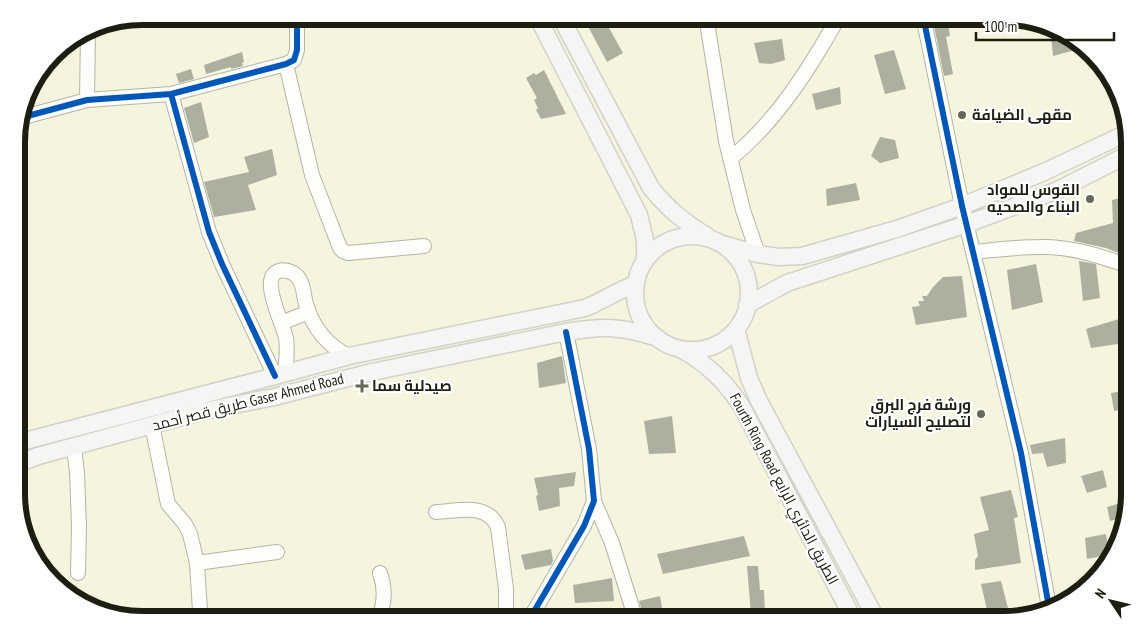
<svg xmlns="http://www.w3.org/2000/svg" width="1146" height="636" viewBox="0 0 1146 636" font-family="'PT Sans Narrow',Cairo,sans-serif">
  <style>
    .building { fill: #afaf9f }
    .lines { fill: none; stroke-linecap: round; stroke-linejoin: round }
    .minor-casing { stroke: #b5b5a5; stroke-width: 16 }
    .major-casing { stroke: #d2d2c8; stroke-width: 19 }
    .minor { stroke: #fdfdfa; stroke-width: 14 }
    .major { stroke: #f5f5f4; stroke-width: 16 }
    .cycleway-casing { stroke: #fff; stroke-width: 9 }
    .cycleway { stroke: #0057b8; stroke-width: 6 }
    .poi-dot { fill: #686858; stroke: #fff; stroke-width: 2 }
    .labels { text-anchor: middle; stroke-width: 4.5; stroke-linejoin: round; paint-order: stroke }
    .poi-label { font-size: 15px; font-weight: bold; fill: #1d1d10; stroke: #fff; text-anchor: start }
    .street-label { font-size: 15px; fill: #1d1d10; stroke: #fff }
    .rim { fill: none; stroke: #1d1d10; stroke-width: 6 }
  </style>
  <rect width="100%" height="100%" fill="#f4f4df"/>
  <!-- building -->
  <path class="building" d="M932 16H947L950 36 946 37 953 74 944 76Z
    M595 18 597 22 604 19 623 53 607 62 584 19Z
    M1062 32 1067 33 1083 48 1053 56 1051 35Z
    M782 39 785 60 771 64 759 63 754 43Z
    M894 50 906 89 885 94 874 55Z
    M242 52 244 62 242 63 243 66 231 69V67L206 74 204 65Z
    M191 69 194 79 179 83 176 74Z
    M544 70 566 114 541 119 536 110 538 108 534 100 537 98 526 78 534 73 536 75Z
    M840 87 841 104 816 110 812 94Z
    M201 102 209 137 194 143 184 108Z
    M880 137 895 140 899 158 880 163 871 156Z
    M272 149 277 175 248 185 256 210 214 217 204 182 249 172 244 157Z
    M856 183 860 200 827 206 826 189Z
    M1129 196V257L1106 248 1074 241 1076 233 1113 223 1112 200Z
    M1079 261 1096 264 1100 298 1083 301Z
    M1036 264 1043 302 1012 310 1007 270Z
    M962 276 967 317 916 325 912 307 920 306 918 301H924L922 296H927L933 287 943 277Z
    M1129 316V336H1124V343L1091 348 1086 329Z
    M562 356 566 383 539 388 537 363Z
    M1129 390V408L1114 411 1111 393Z
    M672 416 676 453 649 454 644 421Z
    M1065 438 1066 463 1047 467 1043 453 1032 454 1030 445Z
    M1103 470 1107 487 1087 493 1081 476Z
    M576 472 574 486 559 488 560 506 539 511 536 496 538 495 534 478Z
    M1011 490 1018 517 1014 518 1021 563 975 570V560L978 556 974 534 989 530 980 497Z
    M1127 501 1128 507 1125 517 1110 521 1107 507Z
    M1106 534 1109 555 1087 559 1085 538Z
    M744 536 750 556 663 574 657 554Z
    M551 549 553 561 551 565 525 570 521 555Z
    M747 566H758L760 590H764L765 613 751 614Z
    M612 578 614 601 575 603 573 585Z
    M1001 581 1010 616 989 619 981 584Z
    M660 596 664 620H645L639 601Z
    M824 612 827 620H802V614Z"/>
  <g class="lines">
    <!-- minor casing -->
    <g class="minor-casing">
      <path id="minor" d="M706 16 726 141 743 210 758 254
        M923 16 962 206 1021 453 1049 607
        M286 64 312 175 340 248 343 251 348 253 424 246
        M171 94 209 232 222 264 275 376
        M87 100 88 30
        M20 118 87 100 171 94 286 64 294 60 297 50V16
        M730 159C777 121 810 68 839 16
        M973 252C995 250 1017 247 1039 247 1070 246 1100 256 1129 266
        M281 323 309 312
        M285 373C286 362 288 350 286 338 283 324 262 283 275 273 281 269 287 270 293 273 304 279 303 294 306 304 313 328 326 345 349 356
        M152 425 168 504 185 524 190 534 197 563 200 611 207 620
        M74 447 77 473 79 526 78 573
        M594 501 612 543 636 620
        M436 512C458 511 487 502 498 527L506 589V620
        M197 563 277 552
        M171 620 203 615
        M379 620C384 603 386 590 380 573
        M529 620 584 526 594 501 589 449 566 332"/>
    </g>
    <!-- major casing -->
    <g class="major-casing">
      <path id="major" d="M537 16 639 215 645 240V261
        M560 16 651 188C668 209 684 222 707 236
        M635 293a57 57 0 1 1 114 0a57 57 0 1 1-114 0Z
        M722 244 758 254 779 257 802 256 897 229 962 206 1044 172 1129 132
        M747 305 787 283 967 224 1058 190 1129 154
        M736 329 749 378 759 401 877 620
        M682 350C708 364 726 382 742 407L854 620
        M17 443 275 376 349 356 585 308C603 301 618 290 636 284
        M17 464 38 456 204 411 274 397 372 372 566 332C604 326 621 326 658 338"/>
    </g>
    <!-- minor -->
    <use href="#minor" class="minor"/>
    <!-- major -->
    <use href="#major" class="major"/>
    <!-- cycleway casing -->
    <g class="cycleway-casing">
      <path id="cycleway" d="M923 16 962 206 1021 453 1049 607
        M171 94 209 232 222 264 275 376
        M20 118 87 100 171 94 286 64 294 60 297 50V16
        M529 620 584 526 594 501 589 449 566 332"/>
    </g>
    <!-- cycleway -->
    <use href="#cycleway" class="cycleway"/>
  </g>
  <!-- markers -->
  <g class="poi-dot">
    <circle cx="962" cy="115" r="5"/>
    <circle cx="1090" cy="199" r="5"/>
    <path d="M359.5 378.5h5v5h5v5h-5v5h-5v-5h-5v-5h5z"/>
    <circle cx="981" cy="414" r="5"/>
  </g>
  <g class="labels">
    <!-- poi labels -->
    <g class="poi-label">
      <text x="972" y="120">مقهى الضيافة</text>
      <text x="1080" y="195" text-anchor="end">القوس للمواد<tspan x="1080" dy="17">البناء والصحيه</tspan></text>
      <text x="372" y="391">صيدلية سما</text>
      <text x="971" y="410" text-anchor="end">ورشة فرج البرق<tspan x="971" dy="17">لتصليح السيارات</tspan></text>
    </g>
    <!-- street labels -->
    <g class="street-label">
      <text transform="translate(248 402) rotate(-14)" y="5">طريق قصر أحمد Gaser Ahmed Road</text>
      <text transform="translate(784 489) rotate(62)" y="5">Fourth Ring Road الطريق الدائري الرابع</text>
    </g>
  </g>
  <!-- crop -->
  <path d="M0 0H1146V636H0ZM142 25H1004A117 117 0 0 1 1121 142V494A117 117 0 0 1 1004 611H142A117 117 0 0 1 25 494V142A117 117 0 0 1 142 25Z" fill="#fff" fill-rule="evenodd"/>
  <path class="rim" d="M142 25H1004A117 117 0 0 1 1121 142V494A117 117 0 0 1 1004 611H142A117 117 0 0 1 25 494V142A117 117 0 0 1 142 25Z"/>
  <!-- north arrow -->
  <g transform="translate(1111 601) rotate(305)" stroke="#ffffff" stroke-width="4" paint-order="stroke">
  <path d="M0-4L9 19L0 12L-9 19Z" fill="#1d1d10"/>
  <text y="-8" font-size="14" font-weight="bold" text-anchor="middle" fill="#1d1d10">N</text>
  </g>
  <!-- scale -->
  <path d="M976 32v8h138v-8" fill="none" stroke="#1d1d10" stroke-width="2.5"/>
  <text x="984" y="32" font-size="15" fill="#1d1d10" stroke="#ffffff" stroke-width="4" paint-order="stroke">100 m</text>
</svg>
